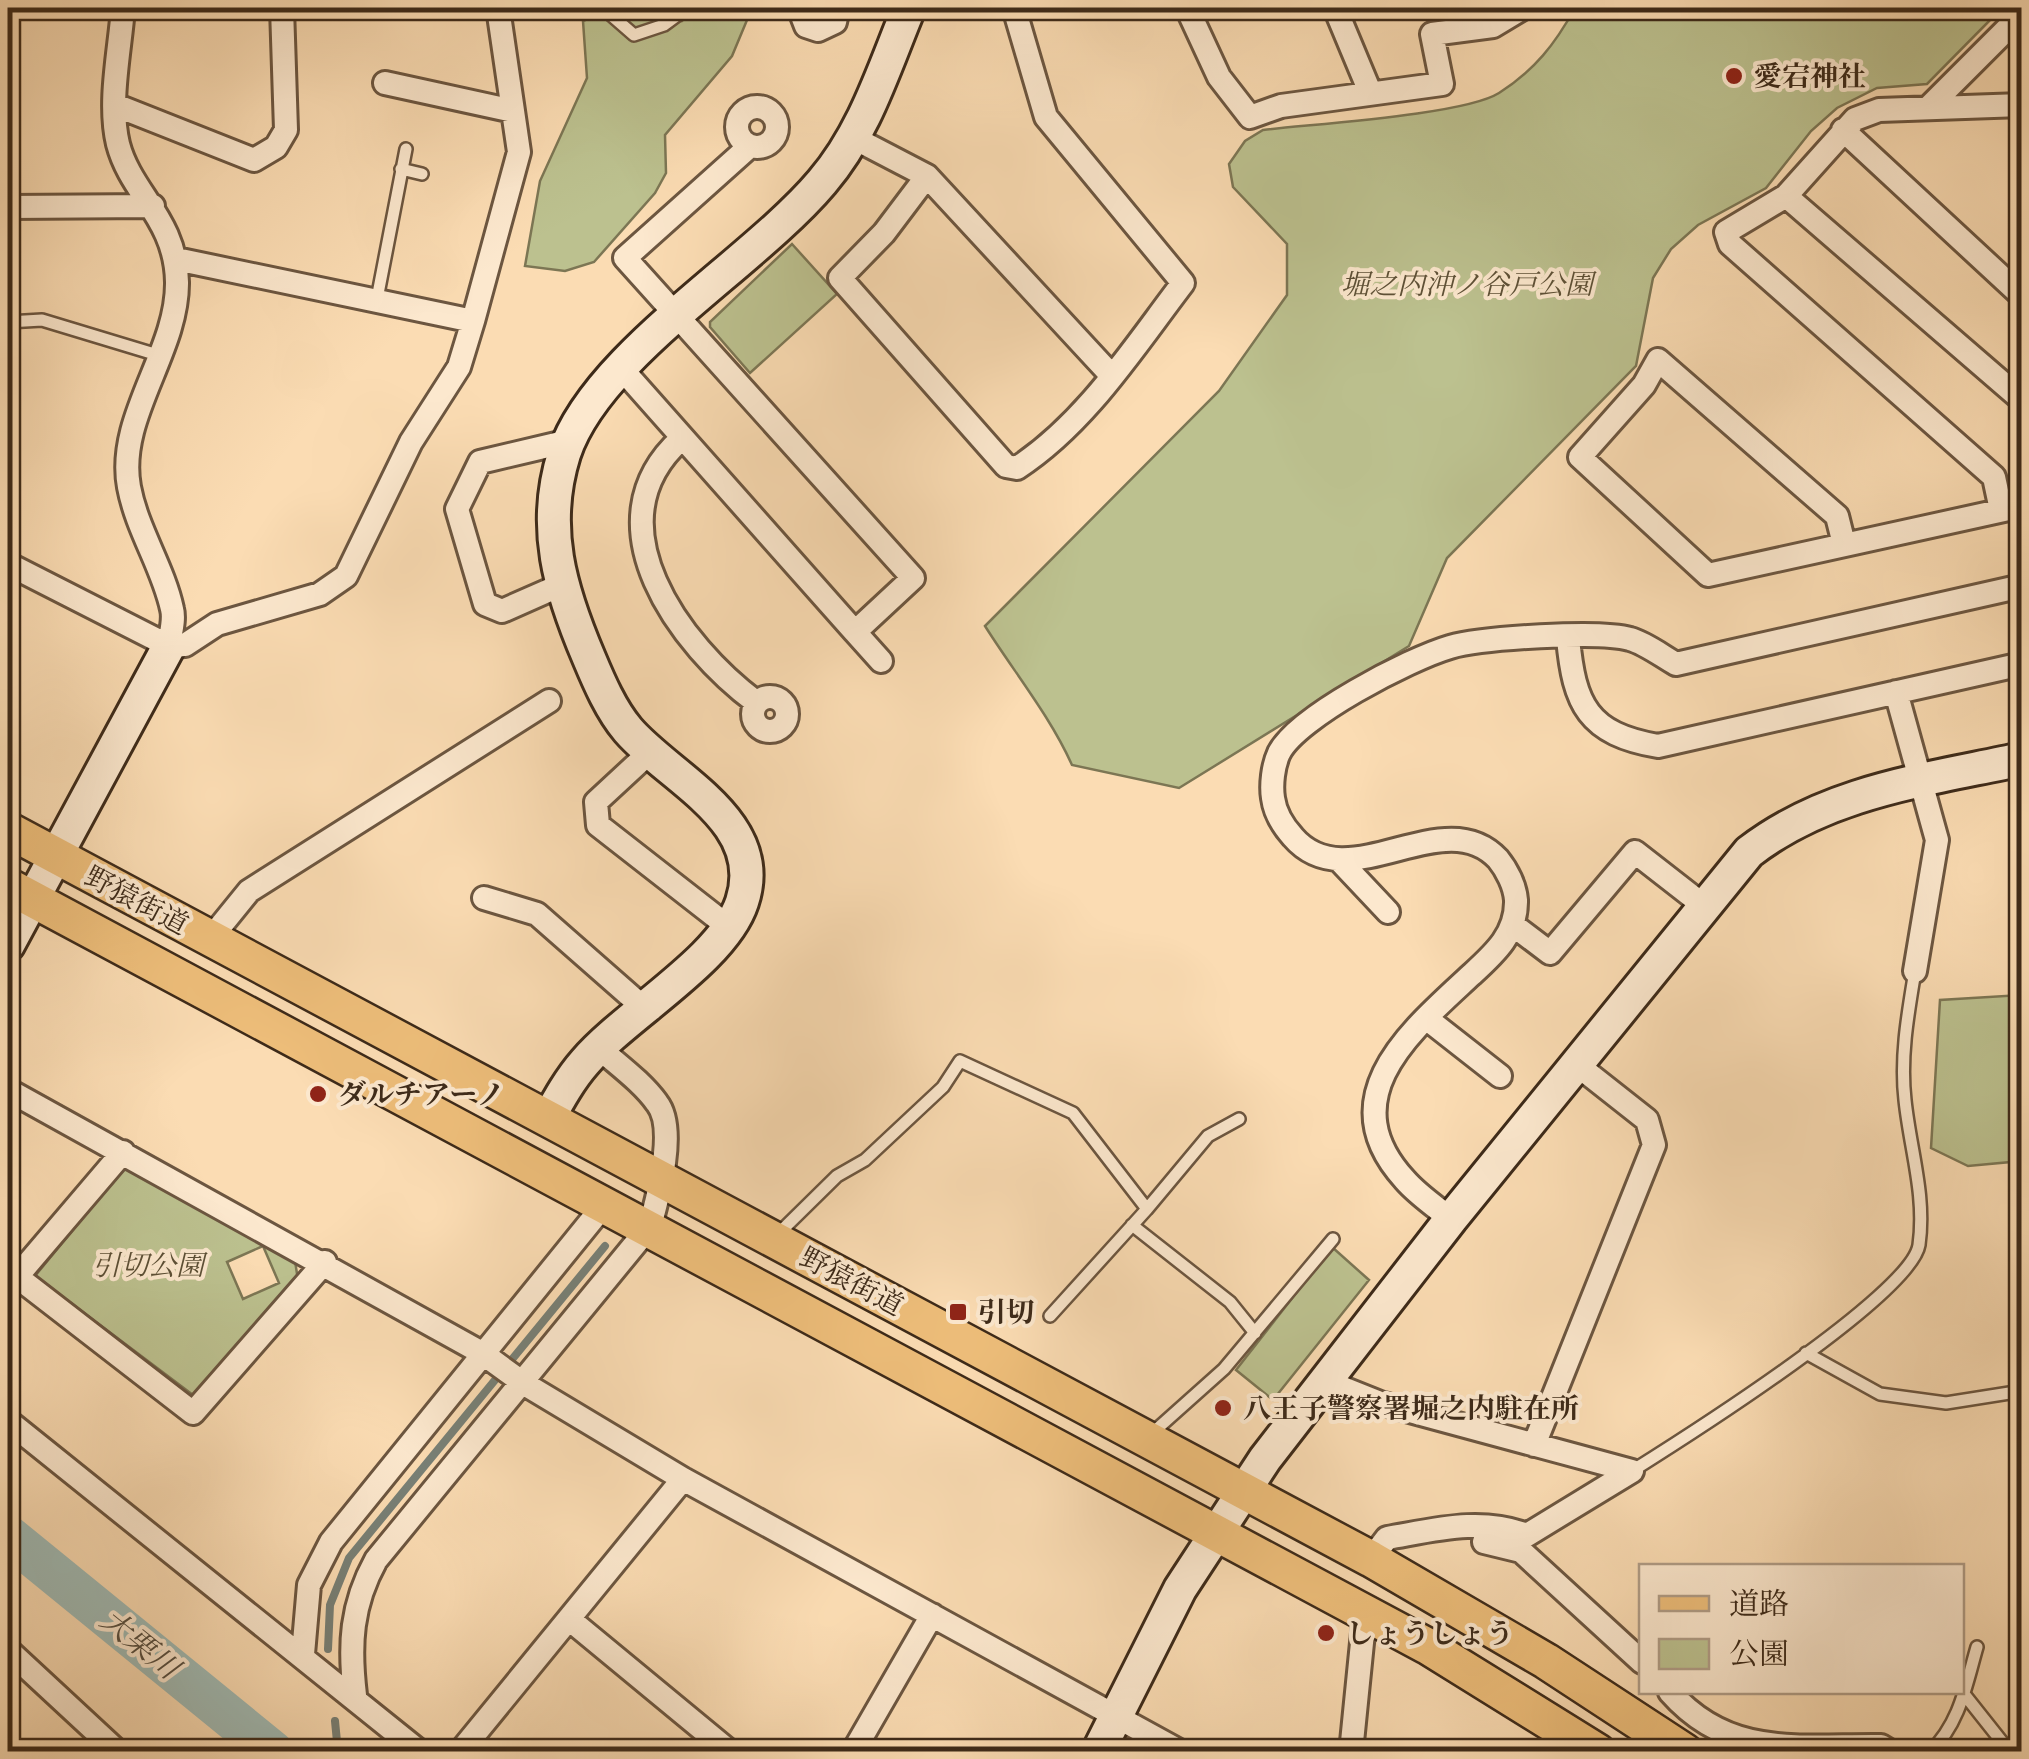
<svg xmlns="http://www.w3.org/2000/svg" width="2029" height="1759" viewBox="0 0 2029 1759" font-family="'Libre Caslon Text','Noto Serif JP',serif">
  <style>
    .green { fill: #bcc18f; stroke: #7c7654; stroke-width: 2.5; fill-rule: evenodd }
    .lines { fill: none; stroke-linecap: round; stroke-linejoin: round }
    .stream { stroke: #788076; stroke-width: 8 }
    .river { stroke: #a0bab4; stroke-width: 42 }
    .lane-casing { stroke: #6c5640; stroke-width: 16 }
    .street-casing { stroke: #6c5640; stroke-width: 28 }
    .secondary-casing { stroke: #3d2a19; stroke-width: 38 }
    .primary-casing { stroke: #3d2a19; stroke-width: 40 }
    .lane { stroke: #fce8ce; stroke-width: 11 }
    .street { stroke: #fce8ce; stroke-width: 22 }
    .secondary { stroke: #fce8ce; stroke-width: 32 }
    .primary { stroke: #eebe7a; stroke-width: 35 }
    .poi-dot { fill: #8f2418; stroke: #fce8ce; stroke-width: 4 }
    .labels { text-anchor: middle; stroke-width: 8; stroke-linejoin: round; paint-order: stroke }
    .poi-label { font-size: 28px; font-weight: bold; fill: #3d2a19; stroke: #fce8ce; text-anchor: start }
    .park-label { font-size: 28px; font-style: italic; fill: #5d5036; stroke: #fce8ce }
    .street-label { font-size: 28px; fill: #3d2a19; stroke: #fce8ce }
    .water-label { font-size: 30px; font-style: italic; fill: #564e40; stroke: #fce8ce }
  </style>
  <rect width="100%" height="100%" fill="#fbdcb3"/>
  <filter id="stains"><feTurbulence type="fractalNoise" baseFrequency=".002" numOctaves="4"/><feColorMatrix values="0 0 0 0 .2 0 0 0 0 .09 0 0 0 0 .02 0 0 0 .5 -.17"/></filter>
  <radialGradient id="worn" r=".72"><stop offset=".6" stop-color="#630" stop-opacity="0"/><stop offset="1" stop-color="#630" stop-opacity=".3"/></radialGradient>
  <!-- green -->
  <path class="green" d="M613 8H673L682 21 697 8H752L732 56 665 135 666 173 655 193 594 262 565 271 525 266 540 181 587 78 583 21Z
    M1575 8H2002L1927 84 1877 88 1837 108 1811 131 1766 188 1698 225 1671 249 1653 278 1636 366 1447 558 1409 646 1179 788 1072 765C1050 716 1014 672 985 626L1219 391 1287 295V244L1233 187 1229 164 1245 141 1263 130C1312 124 1464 115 1499 93 1535 70 1555 44 1575 8Z
    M792 244 837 294 750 373 710 327V322Z
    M2021 995V1161L1968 1166 1931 1148 1940 1000Z
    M127 1164 295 1261 298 1280 193 1395 35 1276ZM263 1246 279 1283 243 1299 227 1262Z
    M1332 1247 1369 1280 1273 1400 1236 1370Z"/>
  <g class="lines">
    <!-- stream -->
    <path class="stream" d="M328 1649 330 1605 349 1558 605 1246
      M335 1721 338 1752"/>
    <!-- river -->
    <path class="river" d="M8 1536 273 1752"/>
    <!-- lane casing -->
    <g class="lane-casing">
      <path id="lane" d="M603 8 634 35 664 25 687 8
        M401 169 422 174
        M377 299 406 149
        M8 322 42 320 161 356
        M1132 1225 1230 1302 1255 1333
        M776 1236 837 1176 865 1160 943 1087 960 1061 1073 1113 1147 1209 1208 1136 1239 1119
        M1050 1316 1147 1209
        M1806 1353 1880 1394 1946 1403 2022 1391
        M1149 1436 1224 1369 1333 1239
        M1632 1471C1683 1439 1911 1295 1919 1245 1926 1195 1910 1149 1905 1100 1900 1057 1908 1013 1915 971
        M1964 1694 2010 1752
        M1930 1752C1960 1723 1966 1685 1977 1647"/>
    </g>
    <!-- street casing -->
    <g class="street-casing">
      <path id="street" d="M123 8C120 50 108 102 118 144 131 194 176 219 177 282 178 352 116 417 129 487 137 530 163 567 172 609 175 620 170 635 169 646
        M799 8 806 26 818 30 835 22 838 8
        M1187 8 1219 77 1250 117 1281 106 1442 84 1432 34 1493 26 1523 8
        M1335 8 1370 92
        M385 83 513 111
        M115 105 254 160 276 147 286 130 282 8
        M1929 107 2022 14
        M737 127a20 20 0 1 1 40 0a20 20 0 1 1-40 0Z
        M1843 130 2022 296
        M854 138 927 176 884 233 840 278 1006 466 1017 468C1086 423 1134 347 1183 283L1046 117 1014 8
        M927 176 1112 376
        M1786 196 2022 400
        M8 207 153 206
        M176 259 473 321 519 152 498 8
        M621 368 855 632 913 578 625 258 750 146
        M681 439C588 523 680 646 757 703
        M2001 510 1994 477 1730 244 1726 232 1786 196 1855 119 1879 110 2022 105
        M1844 544 1837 516 1658 360 1644 385 1580 457 1708 575 2022 506
        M8 564 169 646 185 645 217 624 320 594 346 576 411 442 459 367 473 321
        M561 585 502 611 485 604 457 509 480 462 569 441
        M855 632 881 661
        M1568 638C1574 705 1588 734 1658 746L2022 664
        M1896 692 1937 840 1915 971
        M753 714a17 17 0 1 1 34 0a17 17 0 1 1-34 0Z
        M650 752 596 802 598 825 730 928
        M1339 860 1388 912
        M484 898 537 914 644 1008
        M1513 925 1550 953 1635 852 1703 905
        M210 939 249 891 549 701
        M1426 1018 1500 1076
        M8 1090 482 1353 523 1383 683 1479 1181 1752
        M1451 1219C1436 1207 1418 1195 1405 1180 1329 1097 1412 1030 1471 975 1494 954 1517 934 1516 900 1515 886 1507 870 1498 859 1443 800 1348 901 1293 837 1283 826 1275 813 1273 798 1271 785 1273 766 1279 753 1297 717 1409 659 1450 647 1481 638 1600 630 1630 639 1645 643 1662 656 1676 664L2022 586
        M16 1276 193 1413 325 1262
        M8 1287 123 1152
        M1325 1381 1380 1403 1632 1471 1527 1535C1481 1517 1434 1530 1387 1538L1371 1559
        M8 1421 420 1752
        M1534 1445 1654 1145 1647 1120 1576 1064
        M1484 1542 1521 1551 1642 1662
        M569 1619 730 1752
        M8 1650 118 1752
        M303 1654 309 1585 331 1542 604 1205
        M1670 1692C1729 1759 1799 1745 1881 1746L1891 1752
        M355 1695C349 1645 351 1605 376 1560L650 1226C658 1197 677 1128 657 1103 642 1082 618 1065 599 1048
        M460 1752 683 1479
        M853 1752 932 1615
        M1351 1752 1365 1613"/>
    </g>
    <!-- secondary casing -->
    <g class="secondary-casing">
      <path id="secondary" d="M8 945 169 646
        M548 1119C559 1099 570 1079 585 1062 626 1014 723 960 742 902 769 821 670 779 628 730 611 710 599 682 589 658 560 590 541 527 564 454 596 356 753 264 822 182 865 132 884 68 909 8
        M1098 1752 1180 1589 1265 1459 1451 1219 1749 852C1828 791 1926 780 2022 759"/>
    </g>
    <!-- primary casing -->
    <g class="primary-casing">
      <path id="primary" d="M8 830 1371 1559 1546 1661 1685 1752
        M8 886 1427 1646 1598 1752"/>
    </g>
    <!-- lane -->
    <use href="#lane" class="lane"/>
    <!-- street -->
    <use href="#street" class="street"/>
    <!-- secondary -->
    <use href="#secondary" class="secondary"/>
    <!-- primary -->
    <use href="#primary" class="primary"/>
  </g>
  <!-- markers -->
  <g class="poi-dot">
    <circle cx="1734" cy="76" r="10"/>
    <circle cx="318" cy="1094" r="10"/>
    <rect x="948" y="1302" width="20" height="20" rx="5"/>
    <circle cx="1223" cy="1408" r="10"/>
    <circle cx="1326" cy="1633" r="10"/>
  </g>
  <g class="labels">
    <!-- poi labels -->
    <g class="poi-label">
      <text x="1754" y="86">愛宕神社</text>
      <text x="338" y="1104">ダルチアーノ</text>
      <text x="978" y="1322">引切</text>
      <text x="1243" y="1418">八王子警察署堀之内駐在所</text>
      <text x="1346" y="1643">しょうしょう</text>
    </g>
    <!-- park labels -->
    <g class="park-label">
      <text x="1467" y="294">堀之内沖ノ谷戸公園</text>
      <text x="148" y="1275">引切公園</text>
    </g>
    <!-- street labels -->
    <g class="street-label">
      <text transform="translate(137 900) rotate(28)" y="10">野猿街道</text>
      <text transform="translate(852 1281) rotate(28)" y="10">野猿街道</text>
    </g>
    <!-- water labels -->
    <g class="water-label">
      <text transform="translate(140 1644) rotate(39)" y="10">大栗川</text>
    </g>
  </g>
  <!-- margin -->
  <rect width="2029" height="1759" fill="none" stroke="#fbdcb3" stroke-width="40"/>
  <rect x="10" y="10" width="2009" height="1739" fill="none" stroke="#3d2a19" stroke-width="5"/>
  <rect x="20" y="20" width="1989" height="1719" fill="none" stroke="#3d2a19" stroke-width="2.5"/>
  <!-- legend -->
  <rect x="1639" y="1564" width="325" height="130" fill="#fce8ce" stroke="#b09c86" stroke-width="2.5"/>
  <rect x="1659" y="1596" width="50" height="15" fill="#eebe7a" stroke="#b09c86" stroke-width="2.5"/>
  <text x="1729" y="1614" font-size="30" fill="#3d2a19">道路</text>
  <rect x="1659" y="1639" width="50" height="30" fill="#bcc18f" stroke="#b09c86" stroke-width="2.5"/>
  <text x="1729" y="1664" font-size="30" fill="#3d2a19">公園</text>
  <rect width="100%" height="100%" filter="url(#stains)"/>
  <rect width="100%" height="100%" fill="url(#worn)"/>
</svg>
